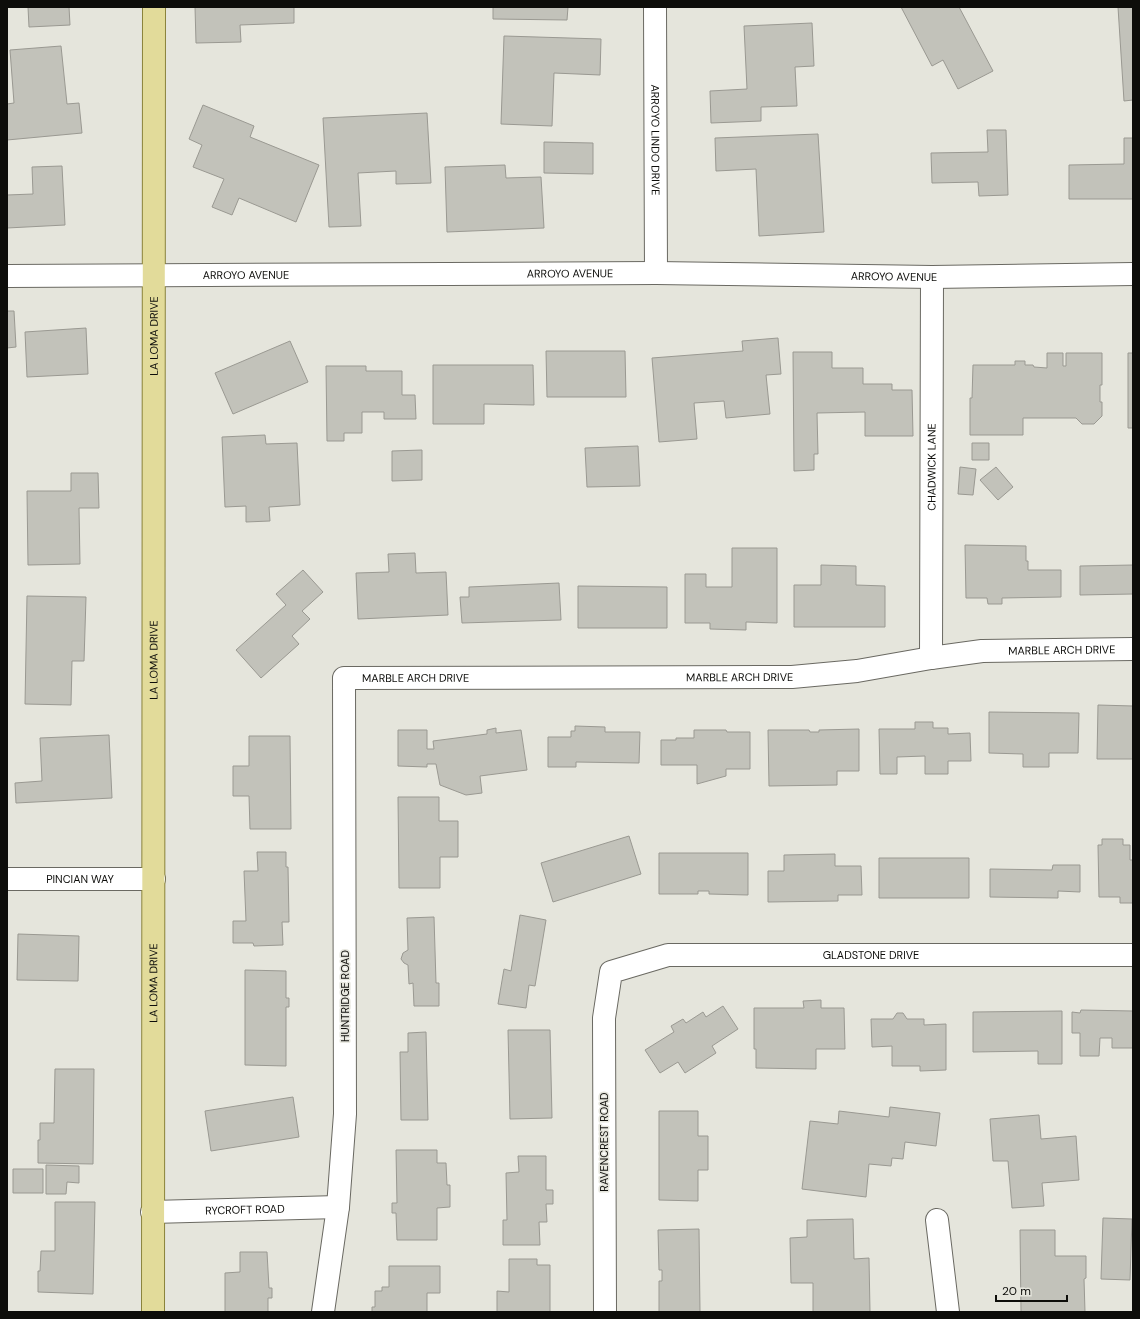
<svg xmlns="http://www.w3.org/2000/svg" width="1140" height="1319" viewBox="0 0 1140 1319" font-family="'DM Sans',sans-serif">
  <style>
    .building { fill: #c2c2ba; stroke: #9a9992 }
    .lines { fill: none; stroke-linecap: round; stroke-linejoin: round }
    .minor-casing { stroke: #6a6962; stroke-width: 24 }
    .major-casing { stroke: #8a833b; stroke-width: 24 }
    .minor { stroke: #fff; stroke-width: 22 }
    .major { stroke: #e2db9a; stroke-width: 22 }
    .labels { text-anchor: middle; stroke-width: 3; stroke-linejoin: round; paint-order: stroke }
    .street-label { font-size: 11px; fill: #0d0d0a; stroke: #e5e5dc }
  </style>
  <rect width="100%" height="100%" fill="#e5e5dc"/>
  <!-- building -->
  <path class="building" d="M28 7H69L70 25 29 27Z
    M195 7H294V23L240 25 241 42 196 43Z
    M493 7H568L567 20 493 19Z
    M901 7H959L993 71 958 89 943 60 932 66Z
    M1118 7H1133V100L1124 101Z
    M812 23 814 66 795 67 797 106 761 107V121L711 123 710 91 747 89 744 26Z
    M504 36 601 39 600 75 554 73 552 126 501 124Z
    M61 46 67 104 79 103 82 133 7 140V104L14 103 10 50Z
    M203 105 254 126 250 137 319 165 296 222 239 198 232 215 212 207 224 179 193 167 202 145 189 139Z
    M427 113 431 183 396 184V171L358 173 361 226 329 227 323 118Z
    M987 130H1006L1008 195 979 196 978 182 932 183 931 153 988 152Z
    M818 134 824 232 759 236 756 169 716 171 715 138Z
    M1124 138H1133V199H1069V165L1124 164Z
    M544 142 593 143V174L544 173Z
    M505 165 506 178 541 177 544 228 447 232 445 167Z
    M62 166 65 225 7 228V195L33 194 32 167Z
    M7 311H14L16 347 7 348Z
    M86 328 88 374 27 377 25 332Z
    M778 338 781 374 766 375 770 414 726 418 724 401 694 403 697 439 659 442 652 358 743 351 742 341Z
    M290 341 308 382 233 414 215 373Z
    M546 351H625L626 397H547Z
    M793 352H832V368H863V384H892V390H912L913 436H865V412L817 413 818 454H814V470L794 471Z
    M1047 353H1063V366H1066V353H1102V385H1100V402H1102V416L1094 424H1082L1076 418H1023V435H970V398H972L973 365H1015V361H1025V365H1033L1034 367 1047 368Z
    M1128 353H1133V428H1128Z
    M433 365H533L534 405 484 404V424H433Z
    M326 366H366V371H402V395H415L416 419H384V412H362V433H344V441H327Z
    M265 435 266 444 297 443 300 505 269 507 270 521 246 522V506L225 507 222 437Z
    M972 443H989V460H972Z
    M638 446 640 486 587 487 585 448Z
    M422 450V480L392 481V451Z
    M960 467 976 469 973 495 958 494Z
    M996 467 1013 487 998 500 980 480Z
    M71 473H98L99 508H79L80 564 28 565 27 491H71Z
    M965 545 1026 546V561H1028V570H1061V597L1002 598V604H988L987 598H966Z
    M732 548H777V623L746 622V630L710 629V623H685V574H706V587H732Z
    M415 553 416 573 446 572 448 615 358 619 356 573 389 572 388 554Z
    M821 565 856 566V585L885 586V627H794V585H821Z
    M1133 565V594L1080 595V566Z
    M303 570 323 592 302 611 310 619 292 636 299 644 261 678 236 650 286 605 276 594Z
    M559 583 561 620 462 623 460 597H469V587Z
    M578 586 667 587V628H578Z
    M27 596 86 597 84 661H72L71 705 25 704Z
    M1098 705 1133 706V759H1097Z
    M989 712 1079 713 1078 753H1049V767H1023V754L989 753Z
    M915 722H933V728H948V734L970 733 971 761H948V774H925V756L897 757V774H880L879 729H915Z
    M575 726 605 727V732H640L639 763 576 762V767H548V737H571V731H575Z
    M496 728V733L521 730 527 770 480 776 482 793 466 795 440 785 436 764H427V767L398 766V730H427V749H434L433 741 487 734V730Z
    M859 729V771H837V785L769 786 768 730H809L810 732H819V730Z
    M694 730H726L727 732H750V769H726V776L697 784V765H661V740H676V738H694Z
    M109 735 112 798 16 803 15 783 42 781 40 738Z
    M249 736H290L291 829H250L249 796H233V766H249Z
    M398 797H439V821H458V857H440V888H399Z
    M629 836 641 874 553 902 541 863Z
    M1102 839H1123V845H1130V860H1133V903H1120V897H1099L1098 845H1102Z
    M257 852H286V867H288L289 922H282L283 945 254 946 253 943H233V921H246L244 871H258Z
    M659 853H748V895L709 894V891H698V894H659Z
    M835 854V866H861L862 895H838V901L768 902V871H784V855Z
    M879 858H969V898H879Z
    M1053 865H1080V892L1058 891V898L990 897V869L1052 870Z
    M520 915 546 920 535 986 529 985 526 1008 498 1004 504 969 511 971Z
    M434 917 436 983H439V1006H414L413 983 409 984 408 965 404 963 401 959 403 953 408 950 407 918Z
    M18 934 79 936 78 981 17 980Z
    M245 970 286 971V998H289V1007H286V1066L245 1065Z
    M821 1000V1008H844L845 1049H816V1069L756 1068V1049H754V1008H804L803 1001Z
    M723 1006 738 1029 712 1046 716 1053 685 1073 678 1062 660 1073 645 1050 674 1032 671 1026 683 1019 686 1023 703 1012 706 1017Z
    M1081 1010 1133 1011V1048H1112V1038H1100L1099 1056H1080V1033H1072V1012L1080 1013Z
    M1062 1011V1064H1038V1051L973 1052V1012Z
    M897 1013H903L907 1019H924V1025L946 1024V1070L920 1071V1066H892V1046L872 1047 871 1019H893Z
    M508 1030H550L552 1118 510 1119Z
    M426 1032 428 1120H401L400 1052H408V1033Z
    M55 1069H94L93 1164 38 1163V1140H40V1123H54Z
    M293 1097 299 1137 211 1151 205 1111Z
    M890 1107 940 1113 936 1146 905 1142 903 1159 892 1158 891 1166 869 1164 866 1197 802 1189 810 1121 838 1124 839 1111 889 1117Z
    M659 1111H698V1136H708V1170H698V1201L659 1200Z
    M1039 1115 1041 1139 1076 1136 1079 1180 1042 1183 1044 1206 1012 1208 1008 1161H993L990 1119Z
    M396 1150H437V1163H446L447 1185H450V1207L437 1208V1240H397L396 1213H392V1203H397Z
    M518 1156H546V1190H553V1204H546L547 1222H539L540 1245H503V1220H507L506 1173 519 1172Z
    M46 1165 79 1166V1183L67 1182 66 1194H46Z
    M13 1169H43V1193H13Z
    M55 1202H95L93 1294 38 1292V1271H40L41 1251H55Z
    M1103 1218 1132 1219 1130 1280 1101 1279Z
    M853 1219 854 1259 869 1258 870 1312H813V1283H791L790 1238 807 1237V1220Z
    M699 1229 700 1312H659V1281H662V1270H659L658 1230Z
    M1020 1230H1055V1256H1086V1278L1084 1279 1085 1312H1021Z
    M240 1252H267L269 1288H272V1298H268V1312H225V1273L240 1272Z
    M509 1259H537V1265H550V1312H497V1291L509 1292Z
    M389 1266H440V1293H427V1312H372V1307H375V1291H382V1287H389Z"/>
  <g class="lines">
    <!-- minor casing -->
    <g class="minor-casing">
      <g id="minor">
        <path id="s1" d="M655 7 656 273"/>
        <path id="s2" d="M7 276 656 273 932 277 1133 274"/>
        <path id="s3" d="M931 658 932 277"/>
        <path id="s4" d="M7 879H154"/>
        <path id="s5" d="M152 1212 338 1207"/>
        <path d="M937 1220 948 1312"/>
        <path id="s6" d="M323 1312 338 1207 345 1114 344 678 792 677 857 671 931 658 982 651 1133 649"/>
        <path id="s7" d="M605 1312 604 1018 611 972 668 955H1133"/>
      </g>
    </g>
    <!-- major casing -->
    <g class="major-casing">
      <g id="major">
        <path id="s8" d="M153 1312 154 7"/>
      </g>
    </g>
    <!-- minor -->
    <use href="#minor" class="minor"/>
    <!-- major -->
    <use href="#major" class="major"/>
  </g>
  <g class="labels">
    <!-- street labels -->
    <g class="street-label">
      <text dy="4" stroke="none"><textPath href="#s1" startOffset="133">ARROYO LINDO DRIVE</textPath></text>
      <text dy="4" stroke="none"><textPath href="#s2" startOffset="563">ARROYO AVENUE</textPath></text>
      <text dy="4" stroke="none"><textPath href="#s2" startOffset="239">ARROYO AVENUE</textPath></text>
      <text dy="4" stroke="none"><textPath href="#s2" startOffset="887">ARROYO AVENUE</textPath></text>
      <text dy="4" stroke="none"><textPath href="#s8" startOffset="976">LA LOMA DRIVE</textPath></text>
      <text dy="4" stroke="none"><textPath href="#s3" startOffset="191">CHADWICK LANE</textPath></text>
      <text dy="4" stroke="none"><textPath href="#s6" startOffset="1355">MARBLE ARCH DRIVE</textPath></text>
      <text dy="4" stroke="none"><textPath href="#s8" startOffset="652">LA LOMA DRIVE</textPath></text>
      <text dy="4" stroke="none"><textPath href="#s6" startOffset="1031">MARBLE ARCH DRIVE</textPath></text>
      <text dy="4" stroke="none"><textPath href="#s6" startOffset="707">MARBLE ARCH DRIVE</textPath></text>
      <text dy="4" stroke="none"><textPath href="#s4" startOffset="73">PINCIAN WAY</textPath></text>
      <text dy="4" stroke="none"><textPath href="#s7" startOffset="603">GLADSTONE DRIVE</textPath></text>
      <text dy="4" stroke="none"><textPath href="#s8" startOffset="329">LA LOMA DRIVE</textPath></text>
      <text transform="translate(345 996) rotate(-90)" y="4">HUNTRIDGE ROAD</text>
      <text transform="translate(604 1142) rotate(-90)" y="4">RAVENCREST ROAD</text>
      <text dy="4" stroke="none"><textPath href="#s5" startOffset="93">RYCROFT ROAD</textPath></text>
    </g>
  </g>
  <!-- border -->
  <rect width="1140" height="1319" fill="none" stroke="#0d0d0a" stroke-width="16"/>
  <!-- scale -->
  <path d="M996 1295v6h71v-6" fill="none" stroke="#0d0d0a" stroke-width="2"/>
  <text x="1002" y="1295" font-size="12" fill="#0d0d0a" stroke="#e5e5dc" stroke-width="3" paint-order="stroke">20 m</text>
</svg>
